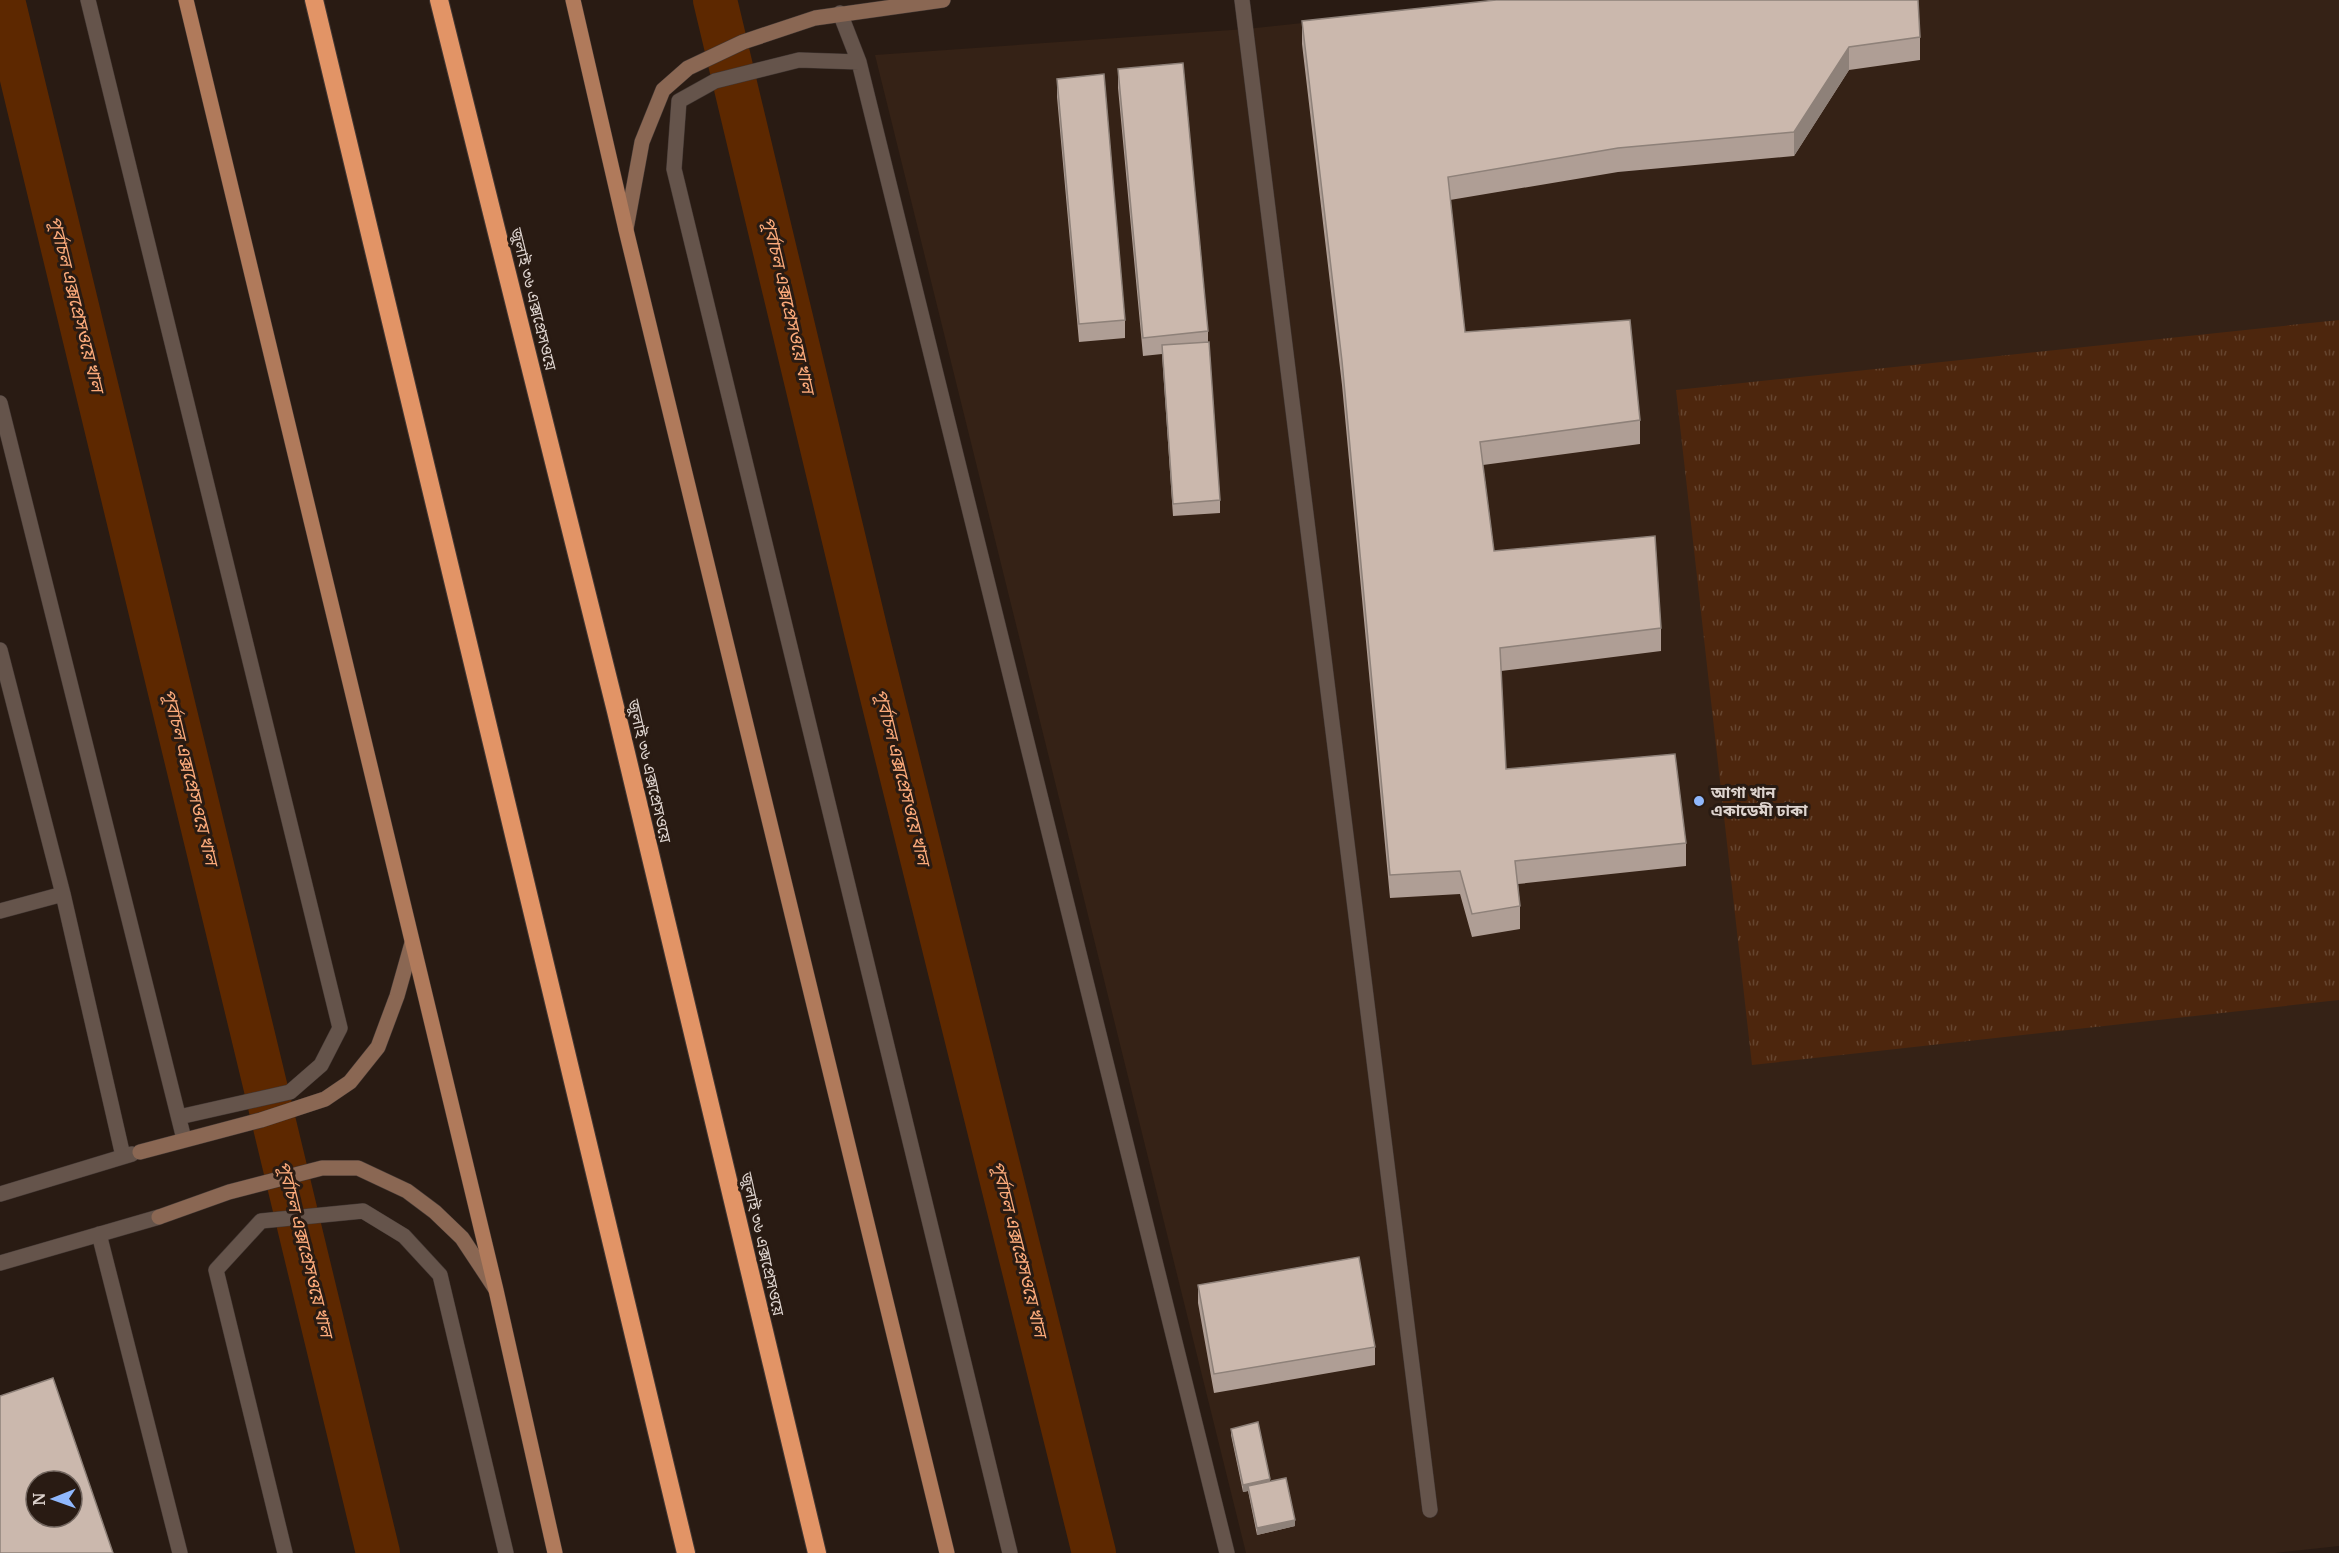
<svg xmlns="http://www.w3.org/2000/svg" width="2339" height="1553" viewBox="0 0 2339 1553" font-family="Merriweather,'Noto Sans Bengali',serif">
  <style>
    .built { fill: #352216 }
    .park { fill: url(#park-tufts) }
    .lines { fill: none; stroke-linecap: round; stroke-linejoin: round }
    .canal { stroke: #5d2800; stroke-width: 44 }
    .lane-casing { stroke: #423733; stroke-width: 16 }
    .street-casing { stroke: #423733; stroke-width: 16 }
    .secondary-casing { stroke: #423733; stroke-width: 16 }
    .primary-casing { stroke: #423733; stroke-width: 16 }
    .highway-casing { stroke: #423733; stroke-width: 20 }
    .lane { stroke: #65544b; stroke-width: 15 }
    .street { stroke: #65544b; stroke-width: 15 }
    .secondary { stroke: #8a6753; stroke-width: 15 }
    .primary { stroke: #b07a5b; stroke-width: 15 }
    .highway { stroke: #e29466; stroke-width: 18 }
    .wall { fill: #af9e95 }
    .shaded-wall { fill: #8e8179 }
    .building { fill: #cbb8ad; stroke: #8e8179; stroke-width: 1.5; fill-rule: evenodd }
    .poi-dot { fill: #90b8fd; stroke: #291b13; stroke-width: 2 }
    .labels { text-anchor: middle; stroke-width: 6; stroke-linejoin: round; paint-order: stroke }
    .street-label { font-size: 16px; fill: #ddd3ce; stroke: #291b13 }
    .poi-label { font-size: 16px; font-weight: bold; fill: #ddd3ce; stroke: #291b13; text-anchor: start }
    .water-label { font-size: 18px; font-style: italic; fill: #fdab7b; stroke: #291b13 }
  </style>
  <defs>
    <pattern id="park-tufts" width="24" height="20" patternUnits="userSpaceOnUse" patternTransform="scale(1.5)"><rect width="24" height="20" fill="#4d260d"/><path d="M3 7l-1-3M5 7V3M7 7l1-3M15 17l-1-3M17 17v-4M19 17l1-3" fill="none" stroke="#66452f"/></pattern>
  </defs>
  <rect width="100%" height="100%" fill="#291b13"/>
  <!-- built -->
  <path class="built" d="M1516 0H2339V1546L2275 1553H1246L875 55 1246 29Z"/>
  <!-- park -->
  <path class="park" d="M2339 320V1000L1752 1065 1676 390Z"/>
  <g class="lines">
    <!-- canal -->
    <path class="canal" d="M3 0 378 1553
      M715 0 867 636 1094 1553"/>
    <!-- lane casing -->
    <g class="lane-casing">
      <path id="lane" d="M1242 0 1430 1510
        M0 650 63 894 123 1156
        M0 911 63 894
        M0 1194 132 1154
        M99 1234 180 1553
        M0 1263 159 1217"/>
    </g>
    <!-- street casing -->
    <g class="street-casing">
      <path id="street" d="M88 0 340 1028 321 1065 290 1092 179 1117
        M840 13 859 62 1227 1553
        M859 62 799 60 715 81 679 101 674 169 1010 1553
        M0 403 184 1139
        M285 1553 216 1270 261 1221 363 1211 404 1236 440 1275 506 1553"/>
    </g>
    <!-- secondary casing -->
    <g class="secondary-casing">
      <path id="secondary" d="M626 229 642 142 663 90 688 68 743 42 815 18 943 0
        M140 1152 261 1120 325 1099 350 1082 378 1047 397 996 412 943
        M159 1217 229 1192 322 1168H358L407 1191 435 1212 462 1238 495 1288"/>
    </g>
    <!-- primary casing -->
    <g class="primary-casing">
      <path id="primary" d="M186 0 496 1290 555 1553
        M573 0 626 230 947 1553"/>
    </g>
    <!-- highway casing -->
    <g class="highway-casing">
      <path id="highway" d="M314 0 686 1553
        M439 0 616 711 817 1553"/>
    </g>
    <!-- lane -->
    <use href="#lane" class="lane"/>
    <!-- street -->
    <use href="#street" class="street"/>
    <!-- secondary -->
    <use href="#secondary" class="secondary"/>
    <!-- primary -->
    <use href="#primary" class="primary"/>
    <!-- highway -->
    <use href="#highway" class="highway"/>
  </g>
  <!-- wall -->
  <path class="wall" d="M1302 21 1920 37V60L1849 70 1794 156 1618 172 1450 200 1465 332 1640 420V444L1483 465 1494 551 1661 628V651L1501 671 1506 769 1686 843V866L1518 884 1520 906V929L1472 937 1460 894 1390 898 1342 385 1302 44Z
    M1118 69 1208 331V342L1220 500V513L1173 516 1162 354 1143 356 1118 88Z
    M1057 79 1125 320V338L1079 342 1057 97Z
    M1198 1285 1375 1347V1365L1214 1393 1198 1303Z
    M1231 1429 1270 1482 1295 1526 1257 1535 1248 1491 1243 1492 1231 1435Z"/>
  <!-- shaded-wall -->
  <path class="shaded-wall" d="M1849 47V70L1794 156V132Z
    M1270 1479V1486H1248V1491L1243 1492V1485Z
    M1295 1520V1526L1257 1535V1528Z"/>
  <!-- building -->
  <path class="building" d="M1496 0H1918L1920 37 1849 47 1794 132 1618 148 1448 177 1465 332 1630 320 1640 420 1480 442 1494 551 1655 536 1661 628 1500 648 1506 769 1675 754 1686 843 1515 861 1520 906 1472 914 1460 871 1390 875 1342 361 1302 21Z
    M1183 63 1208 331 1143 338 1118 69Z
    M1104 74 1125 320 1079 324 1057 79Z
    M1209 342 1220 500 1173 504 1162 345Z
    M1359 1257 1375 1347 1214 1374 1198 1285Z
    M53 1378 113 1553H0V1396ZM36 1481H72V1517H36Z
    M1258 1422 1270 1479 1243 1485 1231 1429Z
    M1286 1478 1295 1520 1257 1528 1248 1486Z"/>
  <!-- markers -->
  <circle class="poi-dot" cx="1699" cy="801" r="6"/>
  <g class="labels">
    <!-- street labels -->
    <g class="street-label">
      <text transform="translate(534 299) rotate(76)" y="6">জুলাই ৩৬ এক্সপ্রেসওয়ে</text>
      <text transform="translate(650 771) rotate(77)" y="6">জুলাই ৩৬ এক্সপ্রেসওয়ে</text>
      <text transform="translate(763 1244) rotate(77)" y="6">জুলাই ৩৬ এক্সপ্রেসওয়ে</text>
    </g>
    <!-- poi labels -->
    <g class="poi-label">
      <text x="1711" y="798">আগা খান<tspan x="1711" dy="18">একাডেমী ঢাকা</tspan></text>
    </g>
    <!-- water labels -->
    <g class="water-label">
      <text transform="translate(76 304) rotate(76)" y="6">পূর্বাচল এক্সপ্রেসওয়ে খাল</text>
      <text transform="translate(788 305) rotate(77)" y="6">পূর্বাচল এক্সপ্রেসওয়ে খাল</text>
      <text transform="translate(190 777) rotate(76)" y="6">পূর্বাচল এক্সপ্রেসওয়ে খাল</text>
      <text transform="translate(902 777) rotate(76)" y="6">পূর্বাচল এক্সপ্রেসওয়ে খাল</text>
      <text transform="translate(305 1249) rotate(76)" y="6">পূর্বাচল এক্সপ্রেসওয়ে খাল</text>
      <text transform="translate(1019 1249) rotate(76)" y="6">পূর্বাচল এক্সপ্রেসওয়ে খাল</text>
    </g>
  </g>
  <!-- north arrow -->
  <g transform="translate(54 1499) rotate(269)"><circle r="28" fill="#291b13" stroke="#71655e" stroke-width="1.5"/>
  <path d="M0-4.5L10 22L0 15L-10 22Z" fill="#90b8fd"/>
  <text y="-9" font-size="16" font-weight="bold" text-anchor="middle" fill="#ddd3ce">N</text>
  </g>
</svg>
